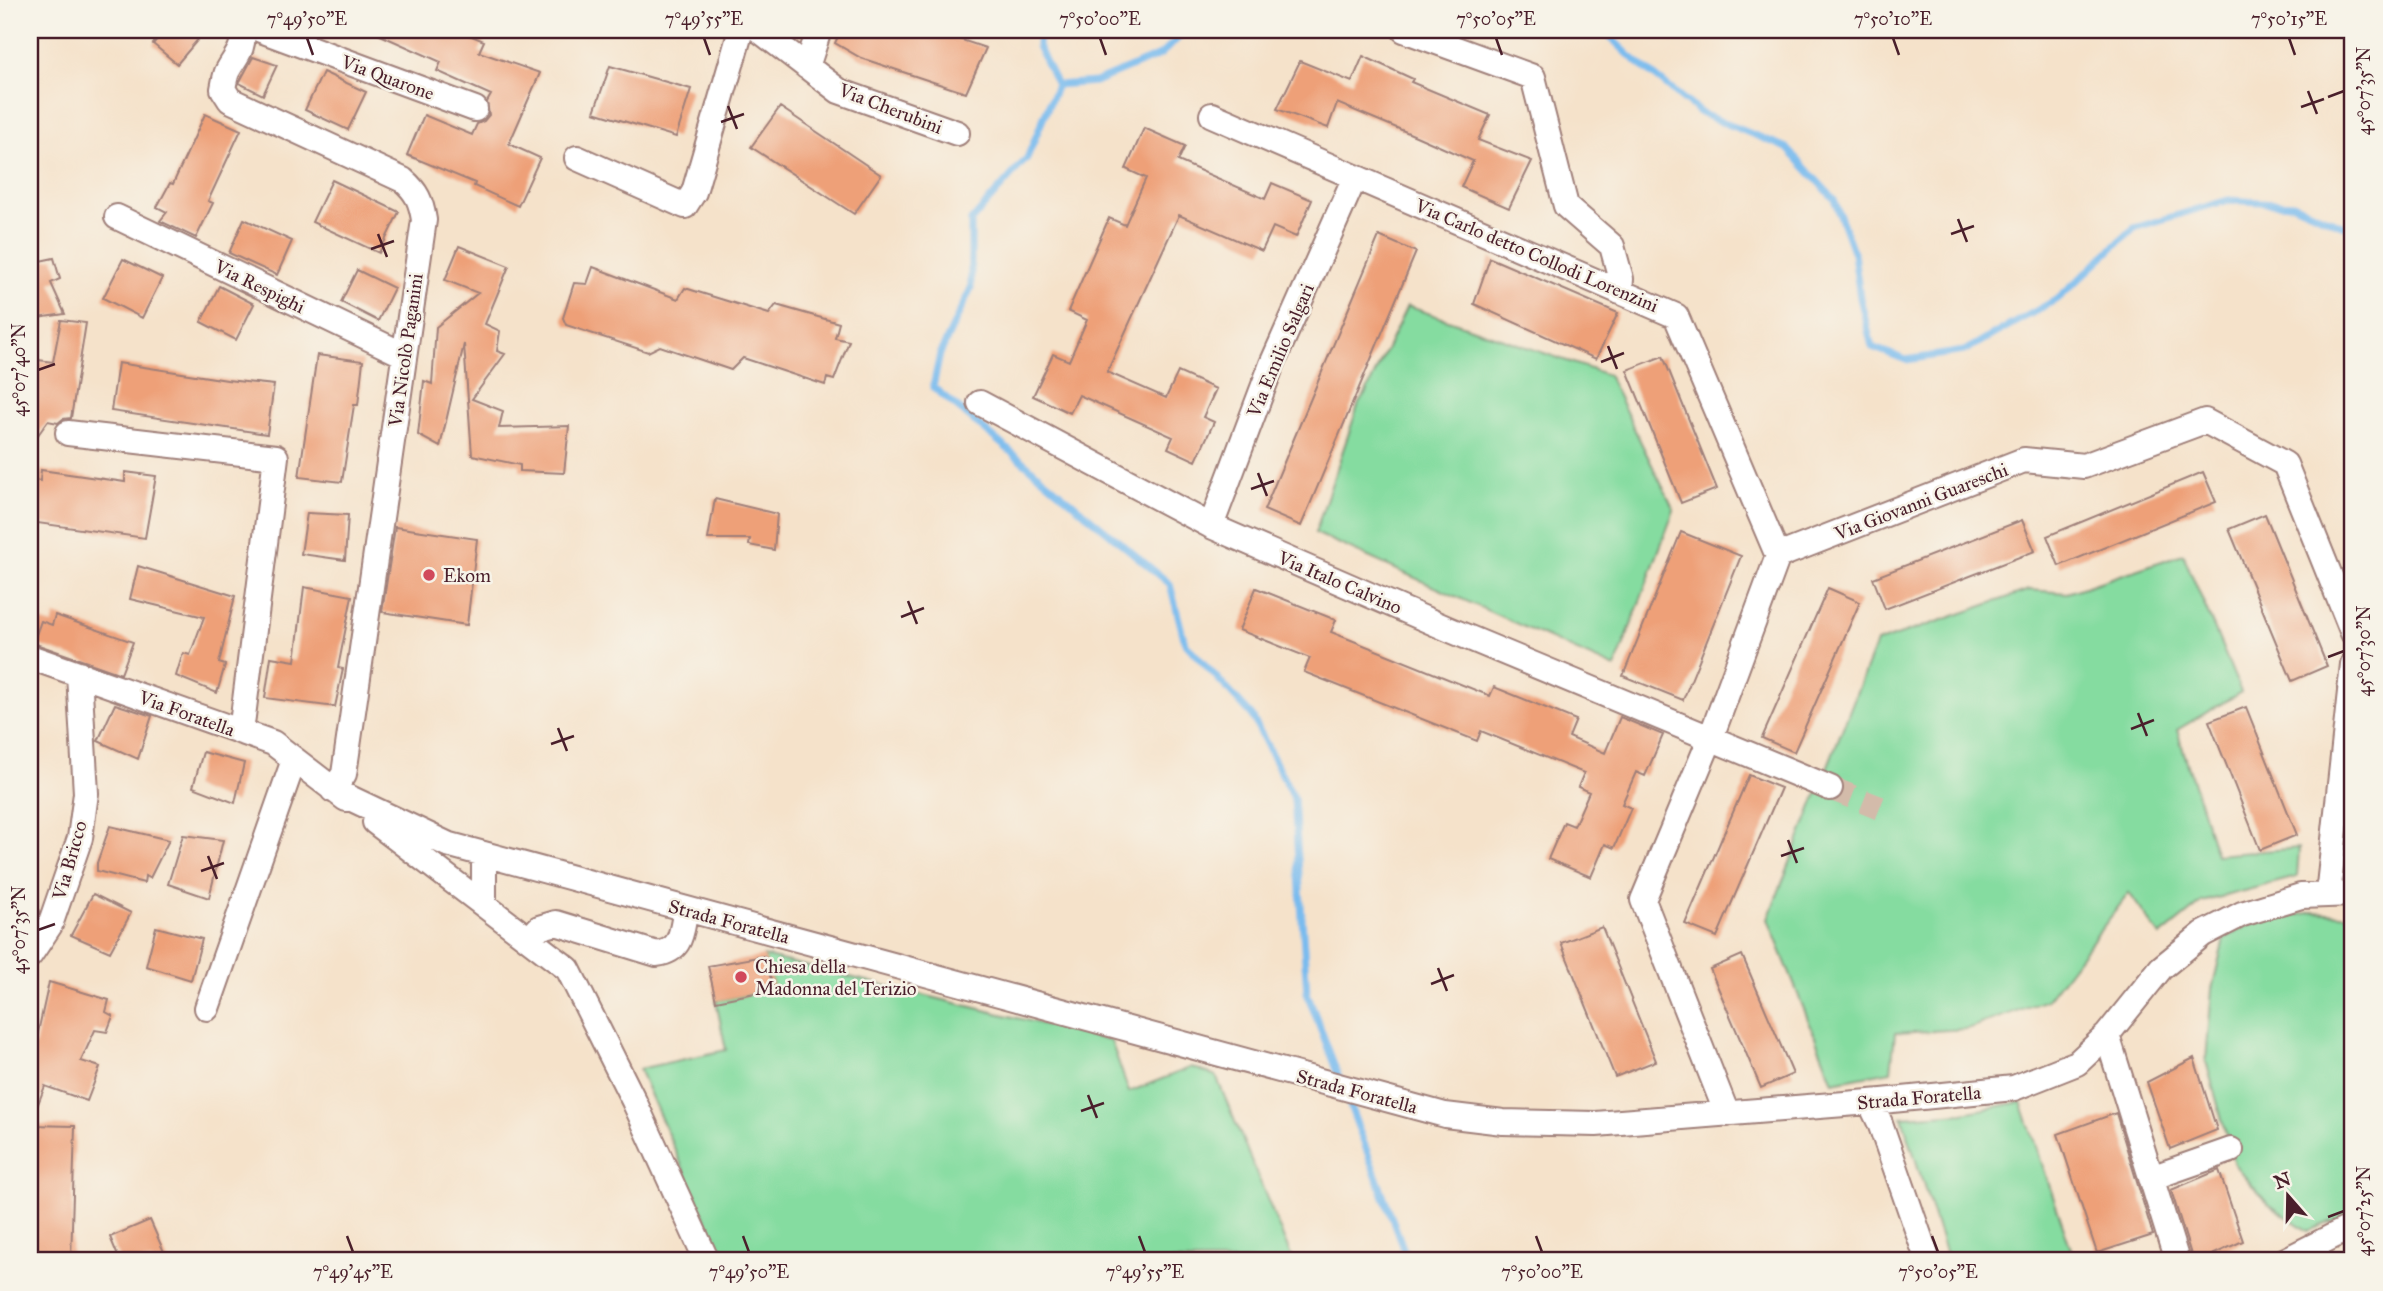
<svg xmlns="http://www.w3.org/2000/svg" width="2383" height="1291" viewBox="0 0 2383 1291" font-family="'IM FELL Great Primer',serif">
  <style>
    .green { fill: #85dca0; stroke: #687e66; stroke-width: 2 }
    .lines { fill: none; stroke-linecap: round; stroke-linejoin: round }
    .stream { stroke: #79bbee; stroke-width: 7 }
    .building { fill: #eea078 }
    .street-tunnel { stroke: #d3bbaa; stroke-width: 24; stroke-dasharray: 24 12; stroke-linecap: butt }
    .street-casing { stroke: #a0807a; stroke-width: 28 }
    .street { stroke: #fff; stroke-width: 24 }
    .ticks { fill: none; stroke: #4a1f2b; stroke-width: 2.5 }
    .poi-dot { fill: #d1495b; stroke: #f7f3e8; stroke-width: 2.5 }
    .labels { text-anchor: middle; stroke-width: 5; stroke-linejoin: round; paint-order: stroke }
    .street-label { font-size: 19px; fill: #4a1f2b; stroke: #f7f3e8 }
    .poi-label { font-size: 19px; fill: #4a1f2b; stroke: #f7f3e8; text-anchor: start }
    .neatline { fill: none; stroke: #4a1f2b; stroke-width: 2.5 }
    .ticks-label { font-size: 18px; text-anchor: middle; fill: #4a1f2b }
  </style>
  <rect width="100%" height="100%" fill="#f7f3e8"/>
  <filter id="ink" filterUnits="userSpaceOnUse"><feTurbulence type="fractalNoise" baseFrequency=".0143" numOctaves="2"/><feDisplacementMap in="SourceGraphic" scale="14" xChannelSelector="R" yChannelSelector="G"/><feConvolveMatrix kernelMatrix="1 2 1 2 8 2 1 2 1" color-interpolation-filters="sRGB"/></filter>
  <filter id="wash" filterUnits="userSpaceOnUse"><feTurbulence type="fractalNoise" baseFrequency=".00686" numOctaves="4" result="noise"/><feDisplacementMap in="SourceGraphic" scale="28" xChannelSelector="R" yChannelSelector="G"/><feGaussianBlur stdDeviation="1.57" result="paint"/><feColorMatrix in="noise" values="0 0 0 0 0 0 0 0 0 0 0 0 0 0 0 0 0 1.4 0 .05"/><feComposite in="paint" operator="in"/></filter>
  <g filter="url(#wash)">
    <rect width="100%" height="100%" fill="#f5e2ca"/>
    <!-- green -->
    <path class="green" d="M1407 306 1608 375 1674 510 1615 668 1315 533 1359 403 1366 393Z
      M2183 554 2241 692 2177 730 2216 855 2299 848 2297 877 2202 902 2160 936 2129 893 2047 1000 1967 1029 1895 1033 1891 1071 1833 1082 1768 919 1876 643 2029 590 2067 593Z
      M2314 912 2353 915V1213L2308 1231 2267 1203 2234 1164 2206 1061 2212 989 2224 939 2250 924Z
      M764 956 1111 1041 1129 1092 1192 1067 1216 1076 1293 1261H724L639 1069 726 1050 716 1001 774 989Z
      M2021 1102 2075 1261H1948L1902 1117 1963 1113Z"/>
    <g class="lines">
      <!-- stream -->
      <path class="stream" d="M1039 30 1038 46 1057 85 1095 82 1160 55 1187 30
        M1603 30 1631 57 1702 114 1787 148 1834 199 1854 254 1860 298 1872 347 1906 360 1964 351 2059 298 2134 228 2228 200 2293 204 2353 230
        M1057 85 1027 158 971 221V288L940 354 933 387 1170 584 1185 643 1252 716 1294 799 1307 993 1340 1080
        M1346 1095 1408 1261"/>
    </g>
    <g id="blocks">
      <!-- building -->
      <path class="building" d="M165 30H206L177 64 153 44Z
        M369 30H457L484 41 479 52 540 73 509 144 540 158 518 206 474 186 475 183 407 155 424 115 472 135 477 124 484 121 489 115 487 102 491 95 437 71 441 62Z
        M841 30H932L986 48 966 93 861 58 835 43Z
        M1363 56 1413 79 1411 82 1490 115 1478 140 1532 161 1509 208 1461 187 1473 161 1416 136 1337 103 1328 128 1277 109 1300 61 1352 82Z
        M253 57 277 65 263 95 239 83Z
        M610 66 691 89 676 137 594 112Z
        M323 72 366 92 348 130 305 110Z
        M780 107 881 175 854 214 751 147Z
        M205 114 241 130 208 201 213 203 196 238 160 221 167 212 157 207 170 183 173 184Z
        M1144 128 1185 146 1178 161 1265 199 1272 183 1312 200 1296 237 1273 227 1262 251 1179 215 1107 372 1166 398 1178 372 1216 389 1203 417 1214 422 1196 461 1168 448 1173 437 1079 395 1070 413 1033 396 1053 354 1069 361 1087 320 1068 311 1109 218 1125 225 1146 178 1126 169Z
        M332 180 399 212 379 253 312 222Z
        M244 219 292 241 277 275 229 253Z
        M1379 236 1416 252 1301 526 1264 510Z
        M459 246 509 266 485 324 500 331 497 351 505 354 472 399 503 411 499 428 569 426 564 473 520 471V465L472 455 464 344 440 447 418 435 424 381 432 384 436 327 478 293 445 280Z
        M54 258 60 279 51 283 65 314 30 319V263Z
        M1490 258 1618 313 1596 359 1474 304Z
        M123 259 162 278 142 318 103 298Z
        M593 267 678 299 685 288 769 314 776 305 839 323 835 338 849 341 834 380 827 378 825 385 743 358 731 370 660 346 648 352 566 325 563 318 574 283 587 284Z
        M357 270 394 288 378 321 341 302Z
        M219 286 254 304 236 340 201 322Z
        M61 320 86 323 71 418 63 419 58 423 48 421 30 446V359L53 362Z
        M317 355 363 361 358 405H354L342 482 299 477Z
        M1663 356 1717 489 1681 503 1627 370Z
        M118 363 227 380 274 385 267 434 111 411Z
        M41 470 125 482V472L156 476 145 538 30 522V479L40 481Z
        M2203 472 2216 502 2059 566 2047 536Z
        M715 499 777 514 774 550 749 545 750 539H708Z
        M307 513 348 515 345 560 301 554Z
        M2265 514 2327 666 2292 681 2229 529Z
        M2022 520 2035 551 1885 609 1873 578Z
        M395 527 477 539 467 625 382 612Z
        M1681 532 1741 556 1683 700 1623 676Z
        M138 566 235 596 219 663 225 665 217 693 176 676 183 653 190 655 204 617 130 599Z
        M304 587 352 596 338 668 343 669 335 707 265 698 271 657 295 661Z
        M1256 588 1336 620 1331 632 1490 696 1494 687 1576 720 1569 737 1605 753 1620 717 1663 735 1645 776 1636 772 1622 804 1631 808 1614 848 1605 844 1591 877 1548 859 1564 822 1574 826 1589 792 1578 787 1584 773 1481 731 1477 741 1304 672 1310 658 1239 630Z
        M1828 588 1860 602 1794 752 1762 738Z
        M55 615 133 642 121 674 33 643 41 621 52 625Z
        M115 704 152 716 138 759 98 741Z
        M2246 707 2297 835 2260 850 2209 721Z
        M203 752 244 763 235 803 193 787Z
        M1749 775 1781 788 1717 937 1685 924Z
        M110 826 169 840 150 878 145 876 144 883 97 871V863Z
        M183 835 223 840 209 898 168 884Z
        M93 894 131 913 110 952 71 935Z
        M156 927 202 939 191 980 146 966Z
        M1602 927 1656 1061 1615 1077 1561 943Z
        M1742 955 1793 1074 1761 1088 1710 969Z
        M764 956 774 989 716 1001 708 966Z
        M49 982 109 1000 106 1012 113 1016 107 1032 95 1030 81 1061 100 1067 87 1101 45 1086 31 1122 30 1045 35 1046Z
        M2194 1058 2217 1130 2170 1149 2147 1082Z
        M2116 1113 2153 1235 2097 1253 2058 1134Z
        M30 1125 75 1126 71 1261 30 1253Z
        M2219 1170 2243 1241 2199 1261H2193L2171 1190Z
        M150 1220 168 1261H120L110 1237Z"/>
    </g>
  </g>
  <g filter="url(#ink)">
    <use href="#blocks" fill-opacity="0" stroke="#a0807a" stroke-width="2"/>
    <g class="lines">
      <!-- street-tunnel -->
      <path class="street-tunnel" d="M1830 788 1880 808"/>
      <!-- street casing -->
      <g class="street-casing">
        <path id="street" d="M242 30C245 50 235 56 227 72 225 77 224 84 223 89L230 100 403 180C417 192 421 201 424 220L344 774 333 790
          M261 30 475 109
          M759 30 839 91 957 133
          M1404 30 1533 77 1566 206 1612 246 1621 279 1620 292
          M807 67 819 30
          M1212 115 1676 316 1778 556 1711 737 1643 900 1727 1114
          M577 158 685 206 694 192 741 30
          M117 217 404 355
          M980 403 1211 526 1448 629 1830 788
          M68 433 276 457 241 732
          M1211 526 1272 364 1355 177
          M1778 556 2024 460 2084 466 2205 421 2285 464 2353 633
          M30 657 273 743 346 799
          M333 790 447 844 484 854 1445 1115 1503 1122 1596 1124 1882 1101 2014 1088 2077 1063 2107 1035 2161 968 2203 934 2242 914 2301 896 2353 894
          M375 822 568 969 634 1101 707 1261
          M2328 895 2353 664
          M484 905V854
          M529 939 539 928 556 923 657 954C683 950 681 932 686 909
          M30 955 50 925 80 838 86 793 79 674
          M207 1008 294 760
          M2107 1035 2177 1261
          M1870 1102 1880 1123 1928 1261
          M2151 1178 2231 1150
          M2284 1261 2353 1226"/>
      </g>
      <!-- street -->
      <use href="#street" class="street"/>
    </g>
  </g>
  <!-- ticks -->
  <path class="ticks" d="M307 38 313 55M704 38 710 55M1100 38 1106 55M1496 38 1502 55M1893 38 1899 55M2289 38 2295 55M2308 91 2317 114M2328 97 2344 91M728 106 737 129M2301 107 2324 99M721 122 744 114M1958 219 1967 242M378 234 387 257M1951 234 1974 226M371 249 394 241M1608 346 1617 369M1601 362 1624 353M38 370 55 364M1258 473 1267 496M1251 489 1274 481M908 601 917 624M901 617 924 608M2328 657 2344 651M2138 713 2147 736M558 728 567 751M2131 729 2154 720M551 744 574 736M1788 840 1797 863M208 856 217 879M1781 856 1804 848M201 871 224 863M38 930 55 924M1438 968 1447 991M1431 984 1454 975M1088 1095 1097 1118M1081 1111 1104 1103M2328 1217 2344 1211M347 1236 353 1252M743 1236 749 1252M1139 1236 1145 1252M1536 1236 1542 1252M1932 1236 1938 1252"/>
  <!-- markers -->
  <g class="poi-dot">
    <circle cx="429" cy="575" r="7"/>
    <circle cx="741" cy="977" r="7"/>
  </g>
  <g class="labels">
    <!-- street labels -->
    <g class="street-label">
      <text transform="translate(388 77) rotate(20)" y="7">Via Quarone</text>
      <text transform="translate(891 108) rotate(21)" y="7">Via Cherubini</text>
      <text transform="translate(1537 255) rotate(23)" y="7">Via Carlo detto Collodi Lorenzini</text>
      <text transform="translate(260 286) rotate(26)" y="7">Via Respighi</text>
      <text transform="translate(405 350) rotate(-82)" y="7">Via Nicolò Paganini</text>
      <text transform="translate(1280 350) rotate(-67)" y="7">Via Emilio Salgari</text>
      <text transform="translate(1921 501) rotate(-21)" y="7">Via Giovanni Guareschi</text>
      <text transform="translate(1340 582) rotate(23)" y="7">Via Italo Calvino</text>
      <text transform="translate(187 713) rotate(20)" y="7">Via Foratella</text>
      <text transform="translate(69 860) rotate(-74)" y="7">Via Bricco</text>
      <text transform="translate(729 921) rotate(15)" y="7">Strada Foratella</text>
      <text transform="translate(1357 1091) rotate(15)" y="7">Strada Foratella</text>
      <text transform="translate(1919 1097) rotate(-5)" y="7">Strada Foratella</text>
    </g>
    <!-- poi labels -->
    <g class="poi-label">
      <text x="443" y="582">Ekom</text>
      <text x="755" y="973">Chiesa della<tspan x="755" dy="22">Madonna del Terizio</tspan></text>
    </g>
  </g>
  <!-- margin -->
  <rect width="2383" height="1291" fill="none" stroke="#f7f3e8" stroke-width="77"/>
  <!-- north arrow -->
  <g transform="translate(2288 1196) rotate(340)" stroke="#f7f3e8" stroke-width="5" paint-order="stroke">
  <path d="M0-5L12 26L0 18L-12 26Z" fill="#4a1f2b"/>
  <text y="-10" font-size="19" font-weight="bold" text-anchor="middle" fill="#4a1f2b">N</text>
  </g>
  <rect x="38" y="38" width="2306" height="1214" class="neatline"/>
  <g class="ticks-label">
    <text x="307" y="25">7°49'50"E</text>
    <text x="704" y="25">7°49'55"E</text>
    <text x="1100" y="25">7°50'00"E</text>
    <text x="1496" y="25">7°50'05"E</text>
    <text x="1893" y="25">7°50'10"E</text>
    <text x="2289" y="25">7°50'15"E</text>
    <text transform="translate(2364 91) rotate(-90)" y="6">45°07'35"N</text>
    <text transform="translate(19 370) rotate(-90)" y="6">45°07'40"N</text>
    <text transform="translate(2364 651) rotate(-90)" y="6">45°07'30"N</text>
    <text transform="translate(19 930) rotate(-90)" y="6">45°07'35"N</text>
    <text transform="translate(2364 1211) rotate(-90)" y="6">45°07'25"N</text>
    <text x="353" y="1278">7°49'45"E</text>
    <text x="749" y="1278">7°49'50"E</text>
    <text x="1145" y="1278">7°49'55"E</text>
    <text x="1542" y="1278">7°50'00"E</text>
    <text x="1938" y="1278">7°50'05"E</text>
  </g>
</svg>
